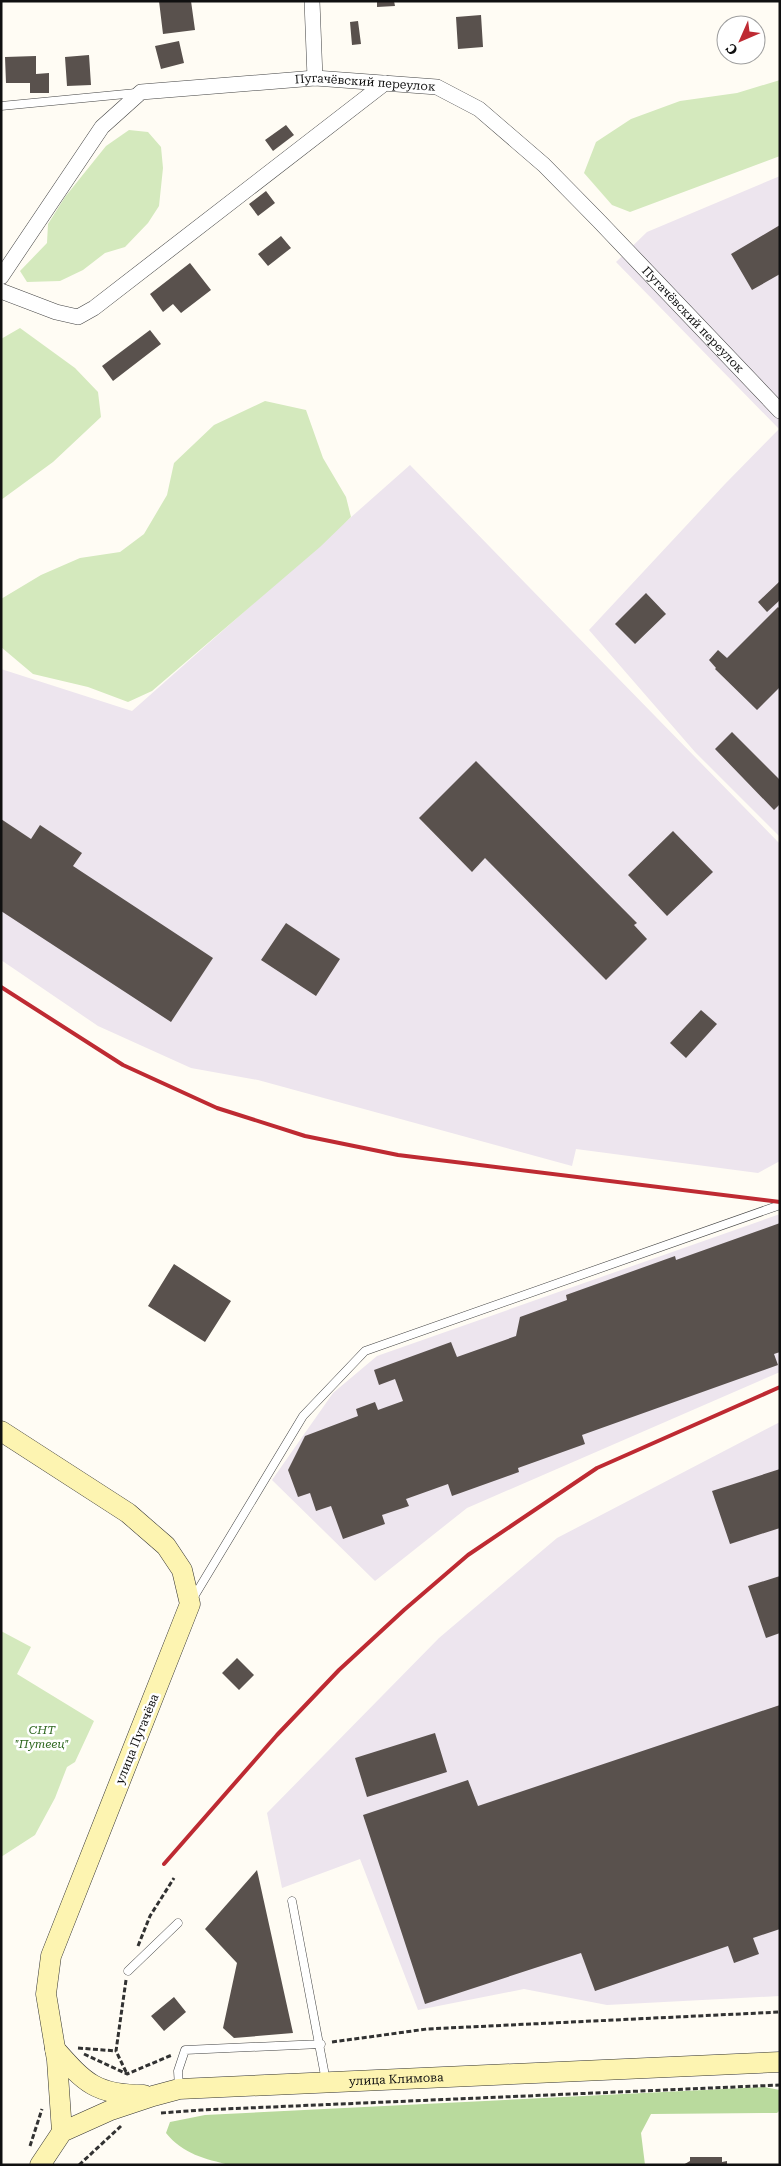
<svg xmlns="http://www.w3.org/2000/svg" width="781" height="2166" viewBox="0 0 781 2166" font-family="'Roboto Serif',serif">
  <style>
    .industrial { fill: #ede5ee }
    .green { fill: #d4e9bd }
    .forest { fill: #b9da9d }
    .building { fill: #59514d }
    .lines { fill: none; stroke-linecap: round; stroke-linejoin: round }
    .lane-casing { stroke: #434343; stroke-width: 9 }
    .street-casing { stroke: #434343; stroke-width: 16 }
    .secondary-casing { stroke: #323232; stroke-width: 21 }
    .path { stroke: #323232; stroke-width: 3; stroke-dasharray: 5 2.5; stroke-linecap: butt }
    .lane { stroke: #fff; stroke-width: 8 }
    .street { stroke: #fff; stroke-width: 15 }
    .secondary { stroke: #fdf4b1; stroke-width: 20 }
    .rail { stroke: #be2a32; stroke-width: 4 }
    .labels { text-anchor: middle; stroke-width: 5; stroke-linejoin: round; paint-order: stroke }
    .street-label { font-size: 12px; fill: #101010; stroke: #fff }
    .park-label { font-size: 12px; font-style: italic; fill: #306821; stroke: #fff }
  </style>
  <rect width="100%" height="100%" fill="#fffcf4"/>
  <!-- industrial -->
  <path class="industrial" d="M780 176V837L695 752 589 630 725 484 779 429 616 262 647 232Z
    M410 465 780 844V1161L758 1173 576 1149 572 1166 258 1080 191 1068 98 1026 1 960V669L132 711Z
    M780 1214V1372L467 1508 375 1581 272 1480 333 1393 377 1356Z
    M780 1422V1996L607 2005 524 1989 418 2010 360 1859 282 1888 267 1813 439 1638 557 1538Z"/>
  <!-- green -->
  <path class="green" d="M780 80V156L630 212 612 205 584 173 596 142 631 119 680 101 737 93Z
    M129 130 148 132 161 147 163 168 159 206 148 223 125 247 105 253 83 270 60 281 27 282 20 271 47 243 48 224 65 197 106 146Z
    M20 328 75 368 98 392 101 417 53 462 1 500V339Z
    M265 401 306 410 323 458 346 497 351 517 320 547 152 691 128 702 88 687 33 674 1 647V599L41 575 80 558 120 552 144 534 167 495 174 463 214 425Z
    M1 1631 31 1647 17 1674 94 1721 75 1762 67 1767 55 1798 35 1835 1 1857Z"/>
  <!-- forest -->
  <path class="forest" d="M764 2087 780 2090V2110L777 2113 651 2114 641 2133 645 2165H230C205 2159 183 2154 166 2133L170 2122 205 2115Z"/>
  <!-- building -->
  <path class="building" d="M159 1H191L195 30 163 34Z
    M377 1H394L395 6 377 7Z
    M481 15 483 47 458 49 456 17Z
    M358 21 361 44 352 45 350 22Z
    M179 41 184 63 161 69 155 46Z
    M89 55 91 85 67 86 65 57Z
    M36 56V74L49 73V93H30V83H6L5 57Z
    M286 125 294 135 273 151 265 140Z
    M266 191 275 203 258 216 249 204Z
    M780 225V274L752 290 731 254Z
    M281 236 291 248 268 266 258 254Z
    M190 263 211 290 181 313 173 304 163 312 150 294Z
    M150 330 161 344 113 381 102 366Z
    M780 581V600L767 612 758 602Z
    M646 593 666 614 635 644 615 624Z
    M778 607 780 609V687L757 710 715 669 716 668 709 660 718 650 727 658Z
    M732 732 780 780V804L774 810 715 749Z
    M476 761 637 923 634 925 647 939 606 980 485 858 472 872 419 818Z
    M1 819 31 839 40 825 82 853 73 866 213 958 171 1022 1 911Z
    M673 831 713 872 667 916 628 875Z
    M286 923 340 959 316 996 261 960Z
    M701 1010 717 1024 686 1058 670 1043Z
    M780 1223V1352L774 1354 778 1365 582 1435 585 1444 518 1468 519 1472 452 1496 448 1484 406 1499 409 1506 382 1515 385 1524 343 1539 331 1506 316 1511 310 1493 298 1497 288 1470 305 1436 358 1416 356 1409 375 1402 378 1410 403 1401 395 1379 379 1385 374 1370 451 1342 457 1357 516 1336 520 1317 567 1300 566 1295 675 1256 676 1260Z
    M174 1264 231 1301 205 1342 148 1306Z
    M780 1469V1528L730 1544 712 1491Z
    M780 1576V1633L766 1638 748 1586Z
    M237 1658 254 1675 239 1690 222 1673Z
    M780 1705V1929L753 1938 759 1954 734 1963 728 1946 595 1991 581 1953 425 2004 363 1815 468 1780 478 1806Z
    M435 1733 447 1772 367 1797 355 1758Z
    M257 1870 293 2033 234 2038 223 2028 237 1963 205 1929Z
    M174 1997 186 2012 164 2031 151 2016Z
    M690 2157H722V2162L727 2161V2165H683L690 2161Z"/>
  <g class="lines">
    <!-- lane casing -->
    <g class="lane-casing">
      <path id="lane" d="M1 106 136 93
        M192 1600 303 1416 365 1351 780 1205
        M292 1901 326 2081
        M128 1971 178 1923
        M179 2087 178 2071 185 2050 321 2044"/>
    </g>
    <!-- street casing -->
    <g class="street-casing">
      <g id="street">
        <path d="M312 1 315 78"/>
        <path id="s1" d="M1 277 102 127 141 92 315 78 437 87 479 109 544 165 599 221 780 411"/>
        <path d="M1 291 56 312 78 317 94 308 385 83"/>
      </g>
    </g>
    <!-- secondary casing -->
    <g class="secondary-casing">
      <g id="secondary">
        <path d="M1 1431 128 1513 166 1546 182 1570 190 1604 51 1956 46 1994 57 2060 62 2132"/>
        <path d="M55 2049C85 2083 96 2095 144 2095"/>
        <path id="s2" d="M40 2165 62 2132 111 2110 153 2096 179 2089 780 2062"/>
      </g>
    </g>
    <!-- path -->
    <path class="path" d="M138 1946 150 1916 174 1878
      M126 1980 116 2051 127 2074
      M332 2042 427 2029 780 2012
      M78 2048 116 2051
      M84 2054 127 2074 172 2055
      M161 2113 201 2110 780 2085
      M30 2146 42 2109
      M79 2165 121 2126"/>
    <!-- lane -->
    <use href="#lane" class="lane"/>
    <!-- street -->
    <use href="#street" class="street"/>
    <!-- secondary -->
    <use href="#secondary" class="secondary"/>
    <!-- rail -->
    <path class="rail" d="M1 987 123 1065 217 1108 305 1136 398 1155 780 1202
      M164 1864 277 1735 339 1670 404 1610 468 1555 597 1468 780 1387"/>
  </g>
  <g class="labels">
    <!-- street labels -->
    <g class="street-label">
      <text dy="4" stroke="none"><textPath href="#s1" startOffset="458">Пугачёвский переулок</textPath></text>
      <text dy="4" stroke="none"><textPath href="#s1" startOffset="878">Пугачёвский переулок</textPath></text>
      <text transform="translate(137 1739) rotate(-68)" y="4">улица Пугачёва</text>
      <text dy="4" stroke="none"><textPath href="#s2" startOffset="382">улица Климова</textPath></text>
    </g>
    <!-- park labels -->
    <g class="park-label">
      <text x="42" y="1734">СНТ<tspan x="42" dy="14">"Путеец"</tspan></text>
    </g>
  </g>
  <!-- border -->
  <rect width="781" height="2166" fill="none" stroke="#101010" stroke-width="5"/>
  <!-- north arrow -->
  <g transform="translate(741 40) rotate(225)"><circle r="24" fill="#ffffff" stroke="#9f9f9f"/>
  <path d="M0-4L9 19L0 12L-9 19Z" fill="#be2a32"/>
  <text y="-8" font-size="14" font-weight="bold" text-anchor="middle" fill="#101010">С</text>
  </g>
</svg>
